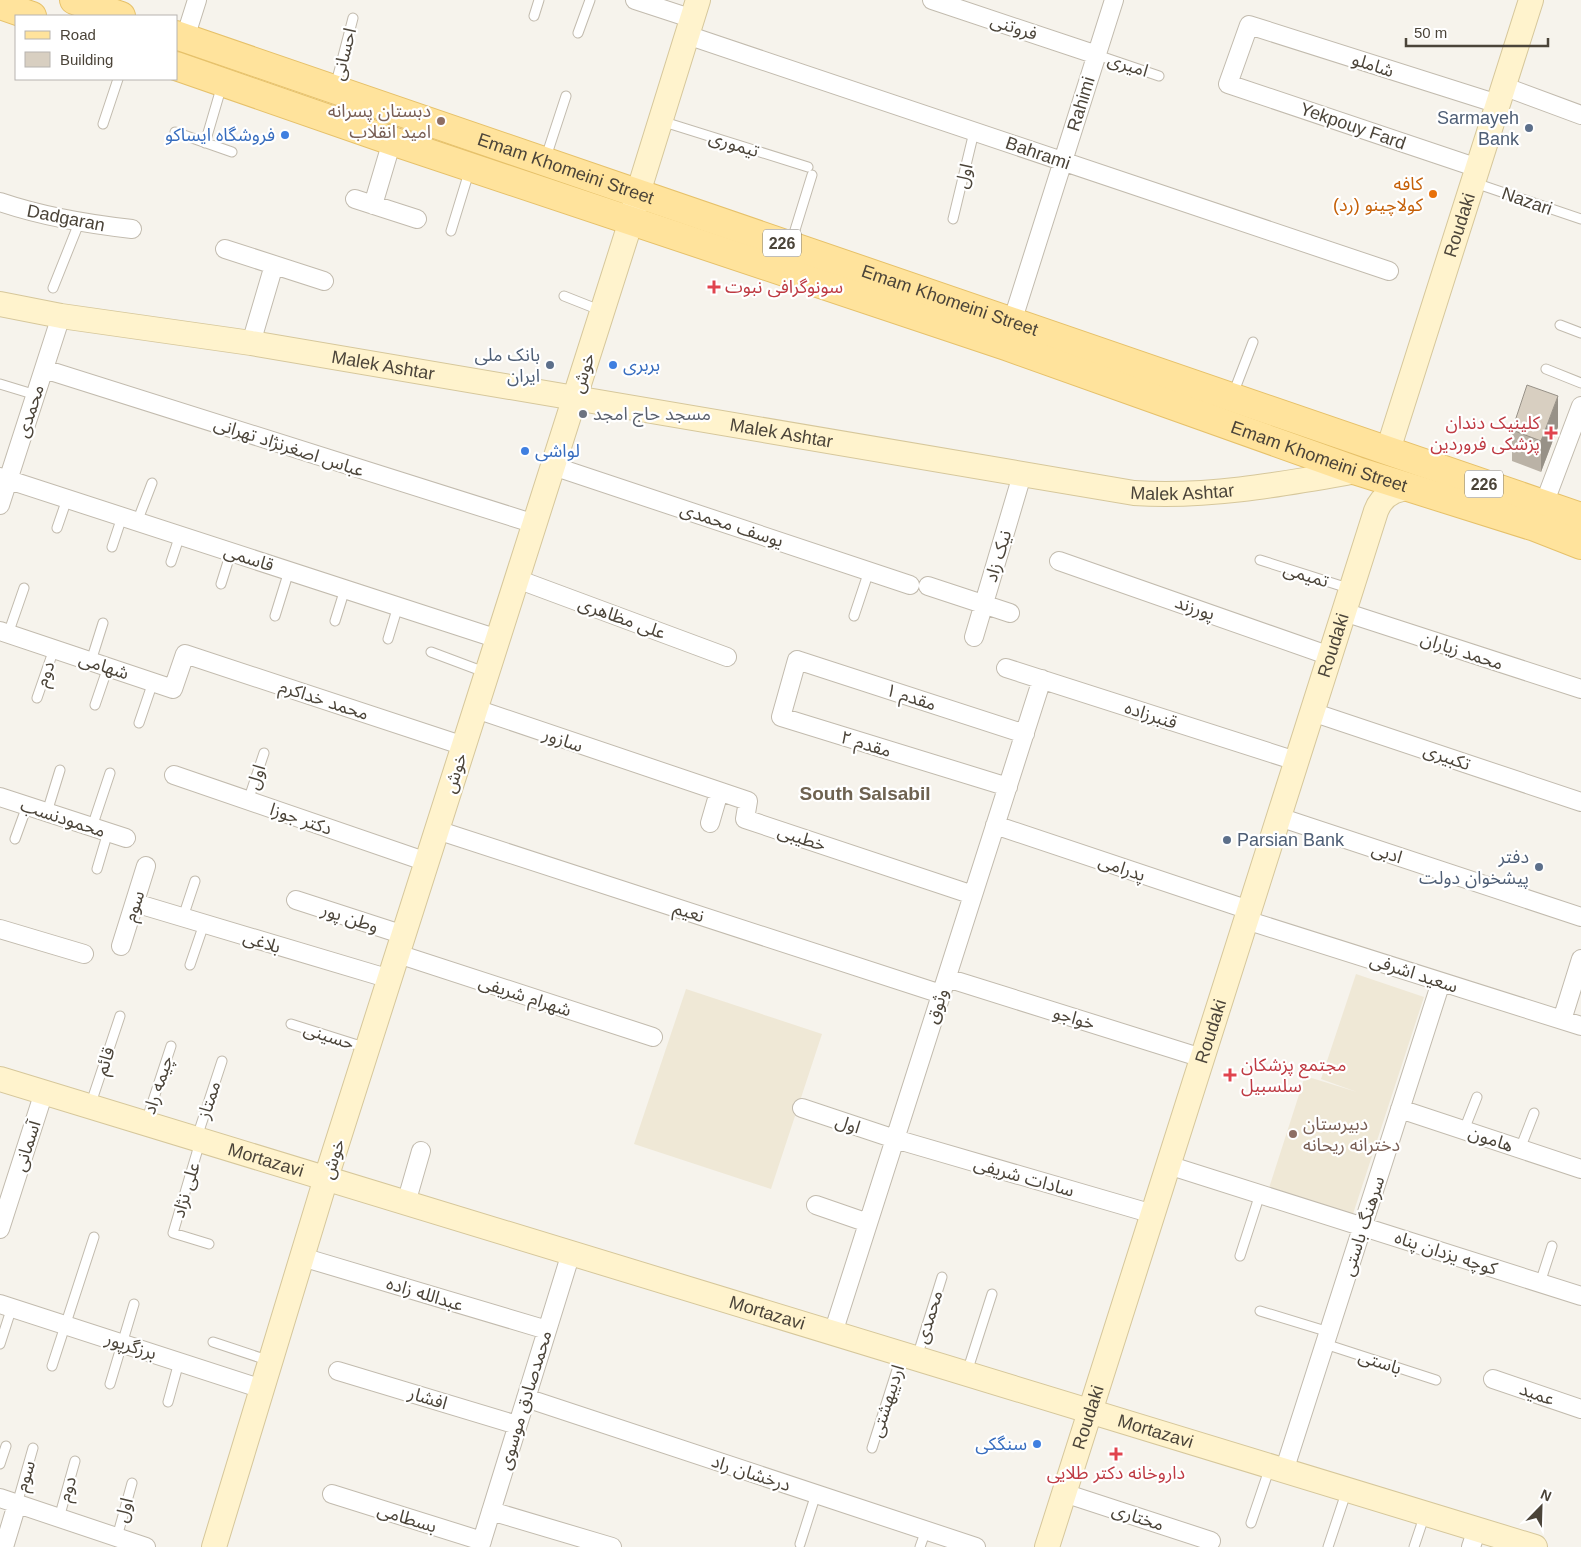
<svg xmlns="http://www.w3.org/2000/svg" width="1581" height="1547" viewBox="0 0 1581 1547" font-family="Helvetica,'Noto Sans Arabic',sans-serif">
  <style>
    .education { fill: #efe8d6 }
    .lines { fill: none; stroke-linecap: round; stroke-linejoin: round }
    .lane-casing { stroke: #c2bbae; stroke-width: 11 }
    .street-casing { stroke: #c2bbae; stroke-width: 20 }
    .secondary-casing { stroke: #d6c79b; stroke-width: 26 }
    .primary-casing { stroke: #e6c16a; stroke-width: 30 }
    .lane { stroke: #fff; stroke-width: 9 }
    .street { stroke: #fff; stroke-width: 18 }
    .secondary { stroke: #fff3cd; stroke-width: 24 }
    .primary { stroke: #ffe39c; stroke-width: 28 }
    .wall { fill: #bab2a6 }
    .shaded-wall { fill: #979187 }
    .building { fill: #d8cfc1; stroke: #979187 }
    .education-dot { fill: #8d6e63; stroke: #fff; stroke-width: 2 }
    .service-dot { fill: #5c6f8a; stroke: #fff; stroke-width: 2 }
    .shop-dot { fill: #3f7fe0; stroke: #fff; stroke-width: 2 }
    .food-dot { fill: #e8710a; stroke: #fff; stroke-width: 2 }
    .health-dot { fill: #e0444e; stroke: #fff; stroke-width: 2 }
    .worship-dot { fill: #6b7280; stroke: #fff; stroke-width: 2 }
    .labels { text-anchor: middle; stroke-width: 4.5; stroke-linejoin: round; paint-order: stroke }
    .shield { fill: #fff; stroke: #817c74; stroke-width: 1 }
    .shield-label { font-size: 16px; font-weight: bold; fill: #4b4439 }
    .street-label { font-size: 18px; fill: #4b4439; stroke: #fff }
    .education-label { font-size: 18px; fill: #785e54; stroke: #fff; text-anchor: end }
    .service-label { font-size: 18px; fill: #4e5e75; stroke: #fff; text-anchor: end }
    .shop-label { font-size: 18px; fill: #366cbe; stroke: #fff; text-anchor: end }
    .food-label { font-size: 18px; fill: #c56008; stroke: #fff; text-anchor: end }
    .health-label { font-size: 18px; fill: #be3a42; stroke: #fff; text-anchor: start }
    .worship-label { font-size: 18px; fill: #5b616d; stroke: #fff; text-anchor: start }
    .neighbourhood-label { font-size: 19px; font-weight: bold; fill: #6e6250; stroke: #fff }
  </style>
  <rect width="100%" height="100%" fill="#f6f3ec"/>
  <!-- education -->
  <path class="education" d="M1356 974 1424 997 1353 1214 1269 1188 1305 1076 1357 1092 1321 1079Z
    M686 989 822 1034 771 1189 634 1144Z"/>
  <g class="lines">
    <!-- lane casing -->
    <g class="lane-casing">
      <path id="lane" d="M534 16 539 0
        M578 33 590 0
        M1097 55 1159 76
        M335 87 353 18
        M661 121 808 167
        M103 124 118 79
        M175 132 232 152
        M205 143 222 85
        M545 160 566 96
        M1475 183 1581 219
        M953 219 974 132
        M451 231 470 169
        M791 243 812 175
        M53 288 79 223
        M564 296 602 311
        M1560 325 1581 333
        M1546 369 1581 383
        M0 384 36 395
        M1233 394 1253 342
        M137 522 152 483
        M57 528 67 499
        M112 547 122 517
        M1260 560 1351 589
        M171 562 180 535
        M221 584 231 552
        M275 616 289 571
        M854 616 869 571
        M335 621 345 589
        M8 634 24 588
        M388 639 398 606
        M431 652 487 673
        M91 661 103 623
        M37 698 54 649
        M95 705 108 667
        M139 723 153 682
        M248 801 264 753
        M47 812 60 770
        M92 827 110 773
        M15 839 27 806
        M97 869 108 832
        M183 917 195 881
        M190 965 204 924
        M291 1024 367 1048
        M90 1106 120 1016
        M146 1122 171 1046
        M1464 1130 1477 1097
        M197 1137 222 1061
        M200 1142 173 1233 209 1244
        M1520 1149 1534 1113
        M1240 1256 1260 1194
        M1540 1283 1552 1246
        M1260 1311 1329 1332
        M213 1342 270 1361
        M0 1344 12 1307
        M1325 1344 1436 1380
        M917 1357 942 1277
        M52 1366 94 1237
        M967 1372 992 1294
        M110 1384 134 1304
        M168 1402 179 1362
        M872 1448 902 1354
        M0 1464 6 1446
        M17 1504 33 1448
        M59 1518 75 1461
        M1251 1523 1270 1467
        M117 1537 132 1483
        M800 1544 816 1494
        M920 1547 926 1530
        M1328 1547 1347 1490
        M1414 1547 1425 1514"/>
    </g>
    <!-- street casing -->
    <g class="street-casing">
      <path id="street" d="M635 0 693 19
        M932 0 1097 55
        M687 35 1389 271
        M185 38 197 0
        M1503 86 1581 115
        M1478 168 1228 84 1249 25 1498 104
        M355 199 417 219
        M0 202C44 217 87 224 132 229
        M373 205 392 141
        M225 249 324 281
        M1012 322 1114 0
        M251 343 274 265
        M44 369 535 524
        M553 466 910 585
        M0 477 498 639
        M1544 504 1581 406
        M0 505 61 316
        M1059 561 1330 656
        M517 579 727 657
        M928 586 1010 613
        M1344 612 1581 689
        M0 631 173 689 185 654 464 746
        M974 637 1022 475
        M1006 668 1296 761
        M476 709 748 801 745 819 973 895
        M1312 712 1581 802
        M174 775 427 862
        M1008 787 781 717 797 660 1025 734
        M0 797 126 838
        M1279 817 1581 917
        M710 823 719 792
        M995 825 1249 910
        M437 830 941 994
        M296 900 404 935
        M135 903 390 979
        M1246 920 1581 1026
        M0 929 84 954
        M121 946 146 866
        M398 954 653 1037
        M947 978 1202 1058
        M1562 1020 1581 959
        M802 1108 895 1139 1153 1214
        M1400 1109 1581 1169
        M1168 1165 1581 1296
        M406 1203 421 1151
        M816 1205 868 1223
        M0 1229 44 1092
        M302 1257 547 1330
        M0 1304 262 1389
        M833 1333 1042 679
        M338 1371 517 1425
        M1493 1379 1581 1409
        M526 1398 976 1547
        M1284 1471 1441 982
        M1064 1493 1211 1541
        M332 1494 482 1541
        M0 1498 146 1547
        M491 1511 612 1547
        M4 1547 17 1504
        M480 1547 571 1253
        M1471 1547 1477 1529"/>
    </g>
    <!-- secondary casing -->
    <g class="secondary-casing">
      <g id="secondary">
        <path id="s1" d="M0 304 61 316 251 343 1134 493C1209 498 1283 484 1357 471"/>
        <path id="s2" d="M1388 450 1531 0"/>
        <path id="s3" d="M0 1079 1535 1547"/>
        <path d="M214 1547 326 1178 631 221 638 193 698 0"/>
        <path id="s4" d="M1047 1547 1376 511C1382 495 1396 488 1412 488"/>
      </g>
    </g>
    <!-- primary casing -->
    <g class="primary-casing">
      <g id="primary">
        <path d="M74 0 121 16"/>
        <path d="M0 5 32 16"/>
        <path id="s5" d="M176 35 1581 517"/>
        <path id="s6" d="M176 66 392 141 1006 346 1357 471 1535 527 1581 545"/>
      </g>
    </g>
    <!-- lane -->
    <use href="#lane" class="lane"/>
    <!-- street -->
    <use href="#street" class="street"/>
    <!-- secondary -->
    <use href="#secondary" class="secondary"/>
    <!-- primary -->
    <use href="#primary" class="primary"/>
  </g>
  <!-- wall -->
  <path class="wall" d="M1558 427 1541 472 1512 461V430Z"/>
  <!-- shaded-wall -->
  <path class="shaded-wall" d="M1558 396V427L1541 472V441Z"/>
  <!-- building -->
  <path class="building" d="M1527 385 1558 396 1541 441 1512 430Z"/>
  <!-- markers -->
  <g class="education-dot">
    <circle cx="441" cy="121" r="5"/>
    <circle cx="1293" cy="1134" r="5"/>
  </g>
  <g class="service-dot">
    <circle cx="1529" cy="128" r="5"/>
    <circle cx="550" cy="365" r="5"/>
    <circle cx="1227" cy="840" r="5"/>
    <circle cx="1539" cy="867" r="5"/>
  </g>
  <g class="shop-dot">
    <circle cx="285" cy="135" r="5"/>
    <circle cx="613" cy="365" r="5"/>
    <circle cx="525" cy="451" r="5"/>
    <circle cx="1037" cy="1444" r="5"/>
  </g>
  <circle class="food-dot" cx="1433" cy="194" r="5"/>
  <g class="health-dot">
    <path d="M711.5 279.5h5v5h5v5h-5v5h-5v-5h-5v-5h5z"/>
    <path d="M1548.5 425.5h5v5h5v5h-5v5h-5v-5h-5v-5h5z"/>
    <path d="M1227.5 1067.5h5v5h5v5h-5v5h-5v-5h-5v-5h5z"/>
    <path d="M1113.5 1446.5h5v5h5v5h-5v5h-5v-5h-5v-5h5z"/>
  </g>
  <circle class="worship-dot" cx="583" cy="414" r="5"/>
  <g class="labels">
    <!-- shield labels -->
    <g class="shield">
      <rect x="763" y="229.5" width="38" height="27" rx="4"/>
      <rect x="1465" y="470.5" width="38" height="27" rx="4"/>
    </g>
    <g class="shield-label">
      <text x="782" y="249">226</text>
      <text x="1484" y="490">226</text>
    </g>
    <!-- street labels -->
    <g class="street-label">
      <text transform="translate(1014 27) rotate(18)" y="6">فروتنی</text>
      <text transform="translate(344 54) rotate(-76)" y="6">احسانی</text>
      <text transform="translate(1128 65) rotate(18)" y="6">امیری</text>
      <text transform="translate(1373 65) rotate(18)" y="6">شاملو</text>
      <text transform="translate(1081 104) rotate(-73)" y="6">Rahimi</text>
      <text transform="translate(1353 126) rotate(19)" y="6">Yekpouy Fard</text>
      <text transform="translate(734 144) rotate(17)" y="6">تیموری</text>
      <text transform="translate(1038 153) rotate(19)" y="6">Bahrami</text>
      <text dy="6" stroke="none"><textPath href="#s5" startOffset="412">Emam Khomeini Street</textPath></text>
      <text transform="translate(964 176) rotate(-76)" y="6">اول</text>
      <text transform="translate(1527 201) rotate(19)" y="6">Nazari</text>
      <text transform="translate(66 218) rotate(11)" y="6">Dadgaran</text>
      <text dy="6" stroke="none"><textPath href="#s2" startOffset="236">Roudaki</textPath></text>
      <text dy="6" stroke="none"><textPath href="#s5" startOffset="818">Emam Khomeini Street</textPath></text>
      <text dy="6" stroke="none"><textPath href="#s1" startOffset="388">Malek Ashtar</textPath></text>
      <text transform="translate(583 373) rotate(-72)" y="6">خوش</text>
      <text transform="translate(30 411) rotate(-72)" y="6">محمدی</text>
      <text dy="6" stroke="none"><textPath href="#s1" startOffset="792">Malek Ashtar</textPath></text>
      <text transform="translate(289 447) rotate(18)" y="6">عباس اصغرنژاد تهرانی</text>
      <text dy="6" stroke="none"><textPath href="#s6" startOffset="1208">Emam Khomeini Street</textPath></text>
      <text dy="6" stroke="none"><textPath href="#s1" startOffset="1198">Malek Ashtar</textPath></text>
      <text transform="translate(732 525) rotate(18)" y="6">یوسف محمدی</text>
      <text transform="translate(998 556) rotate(-73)" y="6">نیک زاد</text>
      <text transform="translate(249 558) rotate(18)" y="6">قاسمی</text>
      <text transform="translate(1306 575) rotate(17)" y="6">تمیمی</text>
      <text transform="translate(1195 608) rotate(19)" y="6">پورزند</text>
      <text transform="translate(622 618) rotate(20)" y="6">علی مظاهری</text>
      <text dy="6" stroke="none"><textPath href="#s4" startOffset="946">Roudaki</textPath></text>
      <text transform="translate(1462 651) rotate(18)" y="6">محمد زیاران</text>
      <text transform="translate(104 666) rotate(18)" y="6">شهامی</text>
      <text transform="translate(45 674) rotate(-71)" y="6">دوم</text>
      <text transform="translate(911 697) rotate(18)" y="6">مقدم ۱</text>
      <text transform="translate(324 700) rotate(18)" y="6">محمد خداکرم</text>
      <text transform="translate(1151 715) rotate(18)" y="6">قنبرزاده</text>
      <text transform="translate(563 740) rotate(19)" y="6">سازور</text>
      <text transform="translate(866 744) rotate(17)" y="6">مقدم ۲</text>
      <text transform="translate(1447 757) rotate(19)" y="6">تکبیری</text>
      <text transform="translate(455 773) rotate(-72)" y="6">خوش</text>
      <text transform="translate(256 777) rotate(-72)" y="6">اول</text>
      <text transform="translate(63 818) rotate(18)" y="6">محمودنسب</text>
      <text transform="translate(301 819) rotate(19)" y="6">دکتر جوزا</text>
      <text transform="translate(802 838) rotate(18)" y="6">خطیبی</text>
      <text transform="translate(1387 853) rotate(18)" y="6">ادبی</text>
      <text transform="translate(1122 868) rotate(19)" y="6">پدرامی</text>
      <text transform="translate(134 906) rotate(-72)" y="6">سوم</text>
      <text transform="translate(689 912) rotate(18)" y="6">نعیم</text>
      <text transform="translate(350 918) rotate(18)" y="6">وطن پور</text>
      <text transform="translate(262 942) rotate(17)" y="6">بلاغی</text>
      <text transform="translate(1414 973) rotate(18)" y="6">سعید اشرفی</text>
      <text transform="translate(525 996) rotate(18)" y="6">شهرام شریفی</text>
      <text transform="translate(937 1006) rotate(-72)" y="6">وثوق</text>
      <text transform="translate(1074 1018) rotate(17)" y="6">خواجو</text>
      <text dy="6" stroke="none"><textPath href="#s4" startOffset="541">Roudaki</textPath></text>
      <text transform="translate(329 1036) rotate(18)" y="6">حسینی</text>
      <text transform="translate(105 1061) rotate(-72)" y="6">قائم</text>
      <text transform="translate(158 1085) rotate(-72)" y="6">چیمه راد</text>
      <text transform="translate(209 1100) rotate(-72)" y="6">ممتاز</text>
      <text transform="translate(848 1124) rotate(19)" y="6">اول</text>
      <text transform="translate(1491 1139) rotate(19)" y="6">هامون</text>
      <text transform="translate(27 1146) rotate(-72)" y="6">آسمانی</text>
      <text transform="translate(333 1159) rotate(-72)" y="6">خوش</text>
      <text dy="6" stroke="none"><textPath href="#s3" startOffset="278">Mortazavi</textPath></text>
      <text transform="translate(1024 1177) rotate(16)" y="6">سادات شریفی</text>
      <text transform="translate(186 1190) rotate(-73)" y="6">علی نژاد</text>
      <text transform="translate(1363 1226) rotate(-72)" y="6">سرهنگ باستی</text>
      <text transform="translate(1446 1253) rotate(18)" y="6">کوچه یزدان پناه</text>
      <text transform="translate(425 1294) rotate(17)" y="6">عبدالله زاده</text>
      <text dy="6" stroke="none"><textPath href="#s3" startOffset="802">Mortazavi</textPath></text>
      <text transform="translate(929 1317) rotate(-73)" y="6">محمدی</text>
      <text transform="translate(131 1346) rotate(18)" y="6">برزگرپور</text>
      <text transform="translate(1380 1362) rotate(18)" y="6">باستی</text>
      <text transform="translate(1537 1394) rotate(19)" y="6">عمید</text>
      <text transform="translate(428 1398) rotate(17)" y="6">افشار</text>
      <text transform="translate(525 1400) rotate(-73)" y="6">محمدصادق موسوی</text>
      <text transform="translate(887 1401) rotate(-72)" y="6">اردیبهشتی</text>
      <text dy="6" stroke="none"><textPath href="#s4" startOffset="136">Roudaki</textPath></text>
      <text dy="6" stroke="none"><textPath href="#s3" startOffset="1208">Mortazavi</textPath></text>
      <text transform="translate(751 1473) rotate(18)" y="6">درخشان راد</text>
      <text transform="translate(25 1476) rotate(-73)" y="6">سوم</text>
      <text transform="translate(67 1489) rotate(-74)" y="6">دوم</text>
      <text transform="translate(124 1510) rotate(-75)" y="6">اول</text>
      <text transform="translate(1138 1517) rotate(18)" y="6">مختاری</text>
      <text transform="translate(407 1518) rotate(17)" y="6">بسطامی</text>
    </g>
    <!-- education labels -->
    <g class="education-label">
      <text x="431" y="117">دبستان پسرانه<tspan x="431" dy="21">امید انقلاب</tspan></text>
      <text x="1303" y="1130" text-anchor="start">دبیرستان<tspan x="1303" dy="21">دخترانه ریحانه</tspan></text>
    </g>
    <!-- service labels -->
    <g class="service-label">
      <text x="1519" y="124">Sarmayeh<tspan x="1519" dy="21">Bank</tspan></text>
      <text x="540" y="361">بانک ملی<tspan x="540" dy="21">ایران</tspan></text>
      <text x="1237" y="846" text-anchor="start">Parsian Bank</text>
      <text x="1529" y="863">دفتر<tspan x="1529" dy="21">پیشخوان دولت</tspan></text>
    </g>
    <!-- shop labels -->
    <g class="shop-label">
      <text x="275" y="141">فروشگاه ایساکو</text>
      <text x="623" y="371" text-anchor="start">بربری</text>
      <text x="535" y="457" text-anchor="start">لواشی</text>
      <text x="1027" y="1450">سنگکی</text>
    </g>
    <!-- food labels -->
    <g class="food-label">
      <text x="1423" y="190">کافه<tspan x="1423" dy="21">کولاچینو (رد)</tspan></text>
    </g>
    <!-- health labels -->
    <g class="health-label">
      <text x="725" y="293">سونوگرافی نبوت</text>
      <text x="1540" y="429" text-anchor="end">کلینیک دندان<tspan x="1540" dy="21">پزشکی فروردین</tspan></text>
      <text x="1241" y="1071">مجتمع پزشکان<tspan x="1241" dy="21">سلسبیل</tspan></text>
      <text x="1116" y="1479" text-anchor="middle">داروخانه دکتر طلایی</text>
    </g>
    <!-- worship labels -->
    <g class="worship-label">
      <text x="593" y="420">مسجد حاج امجد</text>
    </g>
    <!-- neighbourhood labels -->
    <g class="neighbourhood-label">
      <text x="865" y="800">South Salsabil</text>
    </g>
  </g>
  <!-- legend -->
  <rect x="15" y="15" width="162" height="65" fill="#ffffff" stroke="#b7b4b0"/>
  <rect x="25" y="31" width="25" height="8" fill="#ffe39c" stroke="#b7b4b0"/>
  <text x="60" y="40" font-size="15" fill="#4b4439">Road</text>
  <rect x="25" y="52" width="25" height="15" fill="#d8cfc1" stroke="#b7b4b0"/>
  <text x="60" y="65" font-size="15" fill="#4b4439">Building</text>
  <!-- north arrow -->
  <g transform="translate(1541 1507) rotate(23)" stroke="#ffffff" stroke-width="4" paint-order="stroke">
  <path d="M0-4L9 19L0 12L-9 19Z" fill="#4b4439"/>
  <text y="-8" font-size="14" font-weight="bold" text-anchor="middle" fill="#4b4439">N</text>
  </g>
  <!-- scale -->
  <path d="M1406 38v8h142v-8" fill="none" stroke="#4b4439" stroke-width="2.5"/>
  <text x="1414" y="38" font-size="15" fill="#4b4439" stroke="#ffffff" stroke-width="4" paint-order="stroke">50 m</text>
</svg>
